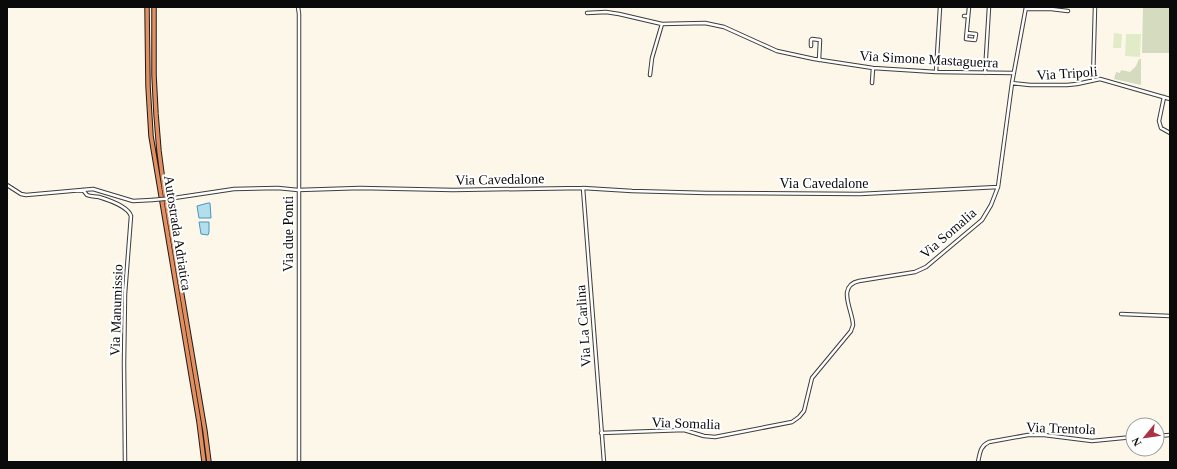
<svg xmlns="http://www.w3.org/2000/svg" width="1177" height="469" viewBox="0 0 1177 469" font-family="Georgia,serif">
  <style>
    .cemetery { fill: #d4dbbe }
    .pitch { fill: #e2ebc8 }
    .water { fill: #b4deee; stroke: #4399bd }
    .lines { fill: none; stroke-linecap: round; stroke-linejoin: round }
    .minor-casing { stroke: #3d3d3d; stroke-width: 4.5 }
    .highway-casing { stroke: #1b1b1b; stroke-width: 5.5 }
    .minor { stroke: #fff; stroke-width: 2.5 }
    .highway { stroke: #e48f60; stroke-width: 3.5 }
    .minor-bridge-casing { stroke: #3d3d3d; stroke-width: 4.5; stroke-linecap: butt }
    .minor-bridge { stroke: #fff; stroke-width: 2.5 }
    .labels { text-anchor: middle; stroke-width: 4; stroke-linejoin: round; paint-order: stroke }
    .street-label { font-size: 14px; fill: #0a0a0a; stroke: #fff }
  </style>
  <rect width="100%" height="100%" fill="#fdf7e9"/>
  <!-- cemetery -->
  <path class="cemetery" d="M1143 7H1170V53H1142Z
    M1139 59H1141V85L1114 79 1116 72 1120 73 1121 70 1130 72 1136 66Z"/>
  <!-- pitch -->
  <path class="pitch" d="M1114 33 1122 34 1121 48H1113Z
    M1126 34H1141L1140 57 1125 56Z"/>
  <!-- water -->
  <path class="water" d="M208 203H210L211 218H199L197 206Z
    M199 222H209V232L208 235 201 234Z"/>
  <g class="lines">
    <!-- minor casing -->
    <g class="minor-casing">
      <path id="minor" d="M298 7 299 14V462
        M1026 9H1051L1068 11
        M587 13 606 12 619 14 662 24 705 23 724 27 777 51 814 59 873 68 936 72 1013 73
        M964 16H968
        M967 33 976 34 975 40 966 39 969 7
        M811 46V40L812 39 820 40 819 60
        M936 72 940 7
        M985 73 989 7
        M650 75 652 58 662 24
        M1093 80 1095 7
        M872 83 873 68
        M1012 83 1030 85H1067L1077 84 1100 79 1170 99
        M1164 97 1159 121 1161 128 1170 133
        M7 185 21 194 26 195 93 189 133 201 152 200
        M583 188 604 462
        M83 190 87 195C91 197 95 196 99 197 109 200 128 207 131 216L125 294 124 363 125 462
        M174 198 234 189 278 188 298 190 360 188 453 190 583 188 632 191 707 193 860 194 998 187
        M1121 314 1170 316
        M601 433 684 430 704 436 715 437 792 422 799 417 804 411 812 378 851 331C851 330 853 326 853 325 853 311 836 286 859 281L915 272 926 267 982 220 991 205 998 187 1012 83 1026 7
        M1157 436 1170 435
        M978 462C980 453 980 446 989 442L1028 435H1044L1092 441 1133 437"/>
    </g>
    <!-- highway casing -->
    <g class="highway-casing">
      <path id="highway" d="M147 7 148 86 151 136 199 422 204 462
        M154 7V75L156 114 159 151 164 189 205 431 209 462"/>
    </g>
    <!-- minor -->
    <use href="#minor" class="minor"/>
    <!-- highway -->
    <use href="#highway" class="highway"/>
    <!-- minor-bridge casing -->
    <g class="minor-bridge-casing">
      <path id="minor-bridge" d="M152 200 174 198"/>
    </g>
    <!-- minor-bridge -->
    <use href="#minor-bridge" class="minor-bridge"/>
  </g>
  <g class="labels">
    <!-- street labels -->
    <g class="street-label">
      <text transform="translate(929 59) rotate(3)" y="5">Via Simone Mastaguerra</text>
      <text transform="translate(1067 73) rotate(-4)" y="5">Via Tripoli</text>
      <text transform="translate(500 179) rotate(-1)" y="5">Via Cavedalone</text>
      <text x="824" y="188">Via Cavedalone</text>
      <text transform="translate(178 233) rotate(81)" y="5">Autostrada Adriatica</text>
      <text transform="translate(948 233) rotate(-41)" y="5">Via Somalia</text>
      <text transform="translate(288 234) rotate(-90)" y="5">Via due Ponti</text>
      <text transform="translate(116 310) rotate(-88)" y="5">Via Manumissio</text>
      <text transform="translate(583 326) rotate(-94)" y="5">Via La Carlina</text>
      <text transform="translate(686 423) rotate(2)" y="5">Via Somalia</text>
      <text transform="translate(1061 428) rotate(2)" y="5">Via Trentola</text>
    </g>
  </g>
  <!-- border -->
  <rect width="1177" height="469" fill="none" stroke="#0a0a0a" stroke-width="16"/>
  <!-- north arrow -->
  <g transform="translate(1145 437) rotate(241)"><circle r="19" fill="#ffffff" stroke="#9d9d9d"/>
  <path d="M0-3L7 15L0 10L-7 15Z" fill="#aa3244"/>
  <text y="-6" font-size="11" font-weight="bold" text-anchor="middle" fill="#0a0a0a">N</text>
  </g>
</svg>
